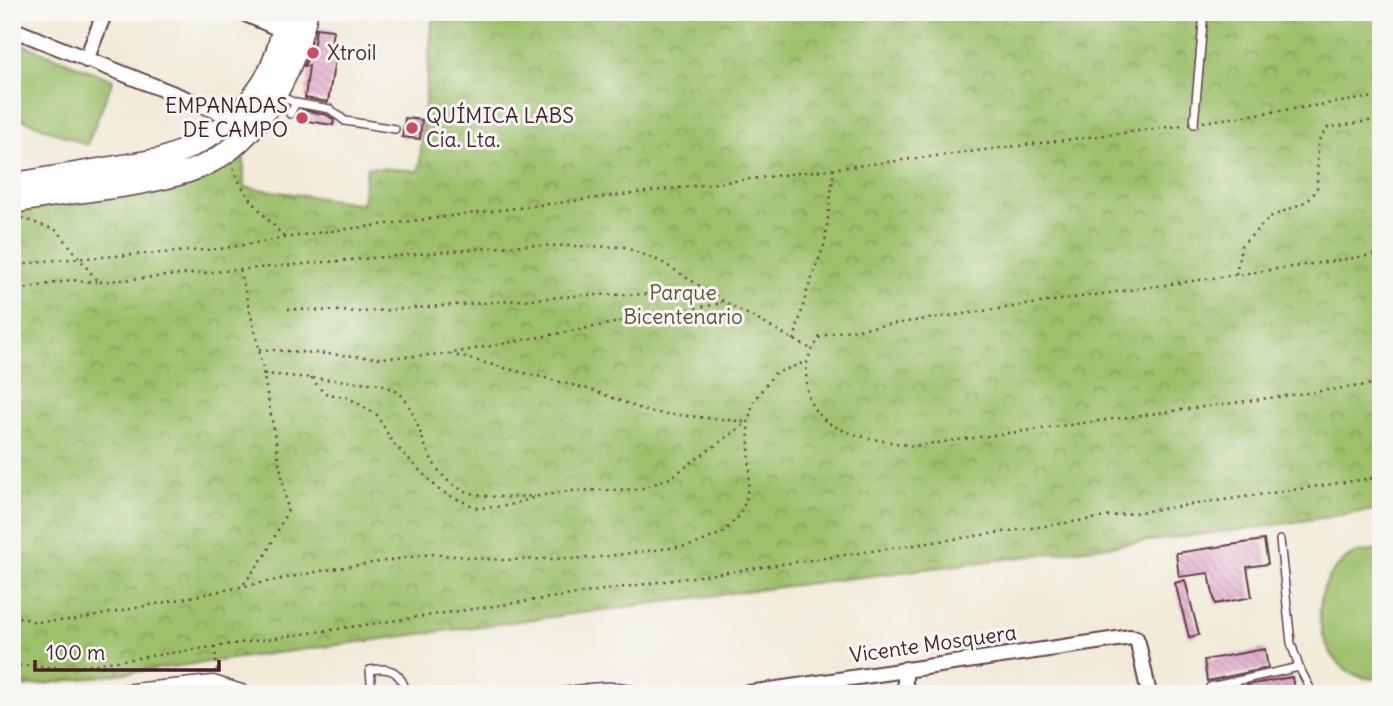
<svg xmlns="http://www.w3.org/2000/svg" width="1393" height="706" viewBox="0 0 1393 706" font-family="Delius,sans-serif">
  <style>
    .park { fill: url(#park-crowns); stroke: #74704a; stroke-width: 2 }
    .pitch { fill: #9dc06a; stroke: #74704a; stroke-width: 2 }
    .building { fill: url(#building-back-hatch) }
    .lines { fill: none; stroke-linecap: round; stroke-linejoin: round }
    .service-casing { stroke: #633e45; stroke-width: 10 }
    .minor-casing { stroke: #633e45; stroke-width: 18 }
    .tertiary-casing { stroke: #633e45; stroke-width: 21 }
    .primary-casing { stroke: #633e45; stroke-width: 24 }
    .path { stroke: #633e45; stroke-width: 2.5; stroke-dasharray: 2 5; stroke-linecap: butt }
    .service { stroke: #fff; stroke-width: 7 }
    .minor { stroke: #fff; stroke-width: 14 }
    .tertiary { stroke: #fff; stroke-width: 18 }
    .primary { stroke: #fff; stroke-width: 21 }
    .poi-dot { fill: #d1495b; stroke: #f6f6f2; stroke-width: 2.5 }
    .labels { text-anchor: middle; stroke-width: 6; stroke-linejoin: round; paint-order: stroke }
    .poi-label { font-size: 21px; fill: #4a1f2b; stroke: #f6f6f2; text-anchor: start }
    .park-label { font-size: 21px; fill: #634f3e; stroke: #f6f6f2 }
    .street-label { font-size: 21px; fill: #4a1f2b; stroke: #f6f6f2 }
  </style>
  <defs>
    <pattern id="park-crowns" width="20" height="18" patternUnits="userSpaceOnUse" patternTransform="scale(1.75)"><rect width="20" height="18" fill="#9dc06a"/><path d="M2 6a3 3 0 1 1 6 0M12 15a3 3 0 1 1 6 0" fill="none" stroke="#829b57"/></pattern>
    <pattern id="building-back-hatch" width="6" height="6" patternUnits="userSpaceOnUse" patternTransform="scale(1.75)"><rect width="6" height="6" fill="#e3abcc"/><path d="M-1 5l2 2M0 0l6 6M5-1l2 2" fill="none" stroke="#ba8ba6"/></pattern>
  </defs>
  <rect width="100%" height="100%" fill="#f6f6f2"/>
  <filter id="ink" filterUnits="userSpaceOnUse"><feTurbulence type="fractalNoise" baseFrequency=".0143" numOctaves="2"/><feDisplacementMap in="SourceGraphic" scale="14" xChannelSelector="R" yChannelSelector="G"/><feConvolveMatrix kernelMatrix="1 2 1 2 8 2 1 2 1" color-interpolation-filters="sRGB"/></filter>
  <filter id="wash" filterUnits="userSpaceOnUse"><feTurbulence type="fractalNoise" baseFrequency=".00686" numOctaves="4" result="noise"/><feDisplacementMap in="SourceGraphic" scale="28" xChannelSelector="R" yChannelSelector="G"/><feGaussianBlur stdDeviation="1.57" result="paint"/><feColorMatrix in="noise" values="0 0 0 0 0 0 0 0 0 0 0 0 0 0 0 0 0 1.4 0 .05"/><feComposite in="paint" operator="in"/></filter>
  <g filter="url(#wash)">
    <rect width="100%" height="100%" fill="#f1ebd8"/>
    <!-- park -->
    <path class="park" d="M433 12H1381V509L1268 526 693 598 12 688V206L233 158H244V187L362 204 367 167 419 171Z"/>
    <!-- pitch -->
    <path class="pitch" d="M12 40 113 80 87 145 12 115Z
      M1381 550V678C1326 685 1303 609 1333 572 1339 565 1346 557 1354 554 1362 551 1372 551 1381 550Z"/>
    <g id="blocks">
      <!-- building -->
      <path class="building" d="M316 28 333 30 330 52 336 53 328 102 305 98 309 66H304L314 43Z
        M302 110 327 115 334 120 333 125 300 120Z
        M405 118 422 120 420 139 402 137Z
        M1264 540 1268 564 1247 567 1252 597 1215 604 1209 573 1179 577 1176 553Z
        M1185 580 1199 635 1189 637 1175 583Z
        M1265 649 1268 668 1207 681 1204 660Z
        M1292 677 1295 694H1249L1247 685Z"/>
    </g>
  </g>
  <g filter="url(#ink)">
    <use href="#blocks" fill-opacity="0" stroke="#633e45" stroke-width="2"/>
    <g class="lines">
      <!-- service casing -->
      <g class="service-casing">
        <path id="service" d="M277 95 296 103 330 109 345 121 395 129
          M290 114 296 103
          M1194 124 1204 12
          M1280 540 1291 643 1299 667 1313 694
          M1210 687 1299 667
          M372 694 370 670C393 666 401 673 407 694
          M550 694C571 690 623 679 639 694"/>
      </g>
      <!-- minor casing -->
      <g class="minor-casing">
        <path id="minor" d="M241 12 282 30
          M12 29 234 118
          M86 60 105 12
          M905 669V694
          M742 694 1131 637 1136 638 1138 643 1149 694"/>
      </g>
      <!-- tertiary casing -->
      <g class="tertiary-casing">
        <path id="tertiary" d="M123 694 213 685 241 694"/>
      </g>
      <!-- primary casing -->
      <g class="primary-casing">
        <path id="primary" d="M12 184 161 159C203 145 237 122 262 84 276 63 281 36 287 12
          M12 203C70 190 130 190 187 172 256 151 292 77 307 12"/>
      </g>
      <!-- path -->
      <path class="path" d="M1203 122 1381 96
        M233 168C244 197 265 215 285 238
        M22 218 58 231 98 282 522 245 624 247 662 262 725 302 811 349
        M1381 254 837 332 820 337C806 360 805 361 807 388 811 435 876 439 913 446L1381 383
        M12 267 42 261 219 249 315 233 1186 125
        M240 270 259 349 288 510 266 554 243 585
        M1236 274 1241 246 1270 217 1301 204 1311 198 1317 189 1318 141 1327 128 1381 119
        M12 291 71 280 98 282
        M288 309 362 312 587 295 673 294 722 302
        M794 340 807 291 825 243 834 168
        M259 349 381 358 447 354 723 303
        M450 354 592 390 649 412 746 422
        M264 374 381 384C389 388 399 391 404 398 425 429 424 474 465 491 486 499 513 497 535 496
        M311 378 324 393 349 398 377 415 393 443 440 491 477 508 507 506 539 496 568 491 640 489 670 478 748 422
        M12 615 36 622 75 620 326 570 431 554 503 560 592 558 694 545 724 532 738 517 746 501 750 472 748 422 754 400 774 374 805 362
        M215 647 217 671
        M12 665 68 668 1381 477"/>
      <!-- service -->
      <use href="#service" class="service"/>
      <!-- minor -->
      <use href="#minor" class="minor"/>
      <!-- tertiary -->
      <use href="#tertiary" class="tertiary"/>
      <!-- primary -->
      <use href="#primary" class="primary"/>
    </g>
  </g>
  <!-- markers -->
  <g class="poi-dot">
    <circle cx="313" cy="53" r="7"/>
    <circle cx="302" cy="118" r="7"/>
    <circle cx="412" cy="128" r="7"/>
  </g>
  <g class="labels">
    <!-- poi labels -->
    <g class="poi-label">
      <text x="327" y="60">Xtroil</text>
      <text x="288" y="113" text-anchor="end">EMPANADAS<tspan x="288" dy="24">DE CAMPO</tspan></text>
      <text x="426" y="123">QUÍMICA LABS<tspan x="426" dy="24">Cía. Lta.</tspan></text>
    </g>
    <!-- park labels -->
    <g class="park-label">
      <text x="683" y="300">Parque<tspan x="683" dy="24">Bicentenario</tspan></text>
    </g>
    <!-- street labels -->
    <g class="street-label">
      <text transform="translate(933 644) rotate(-8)" y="7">Vicente Mosquera</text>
    </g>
  </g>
  <!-- margin -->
  <rect width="1393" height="706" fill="none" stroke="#f6f6f2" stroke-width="42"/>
  <!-- scale -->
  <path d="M35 660v10h184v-10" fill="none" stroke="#4a1f2b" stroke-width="3.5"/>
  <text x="46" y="660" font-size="21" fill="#4a1f2b" stroke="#f6f6f2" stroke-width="5" paint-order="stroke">100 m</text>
</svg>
